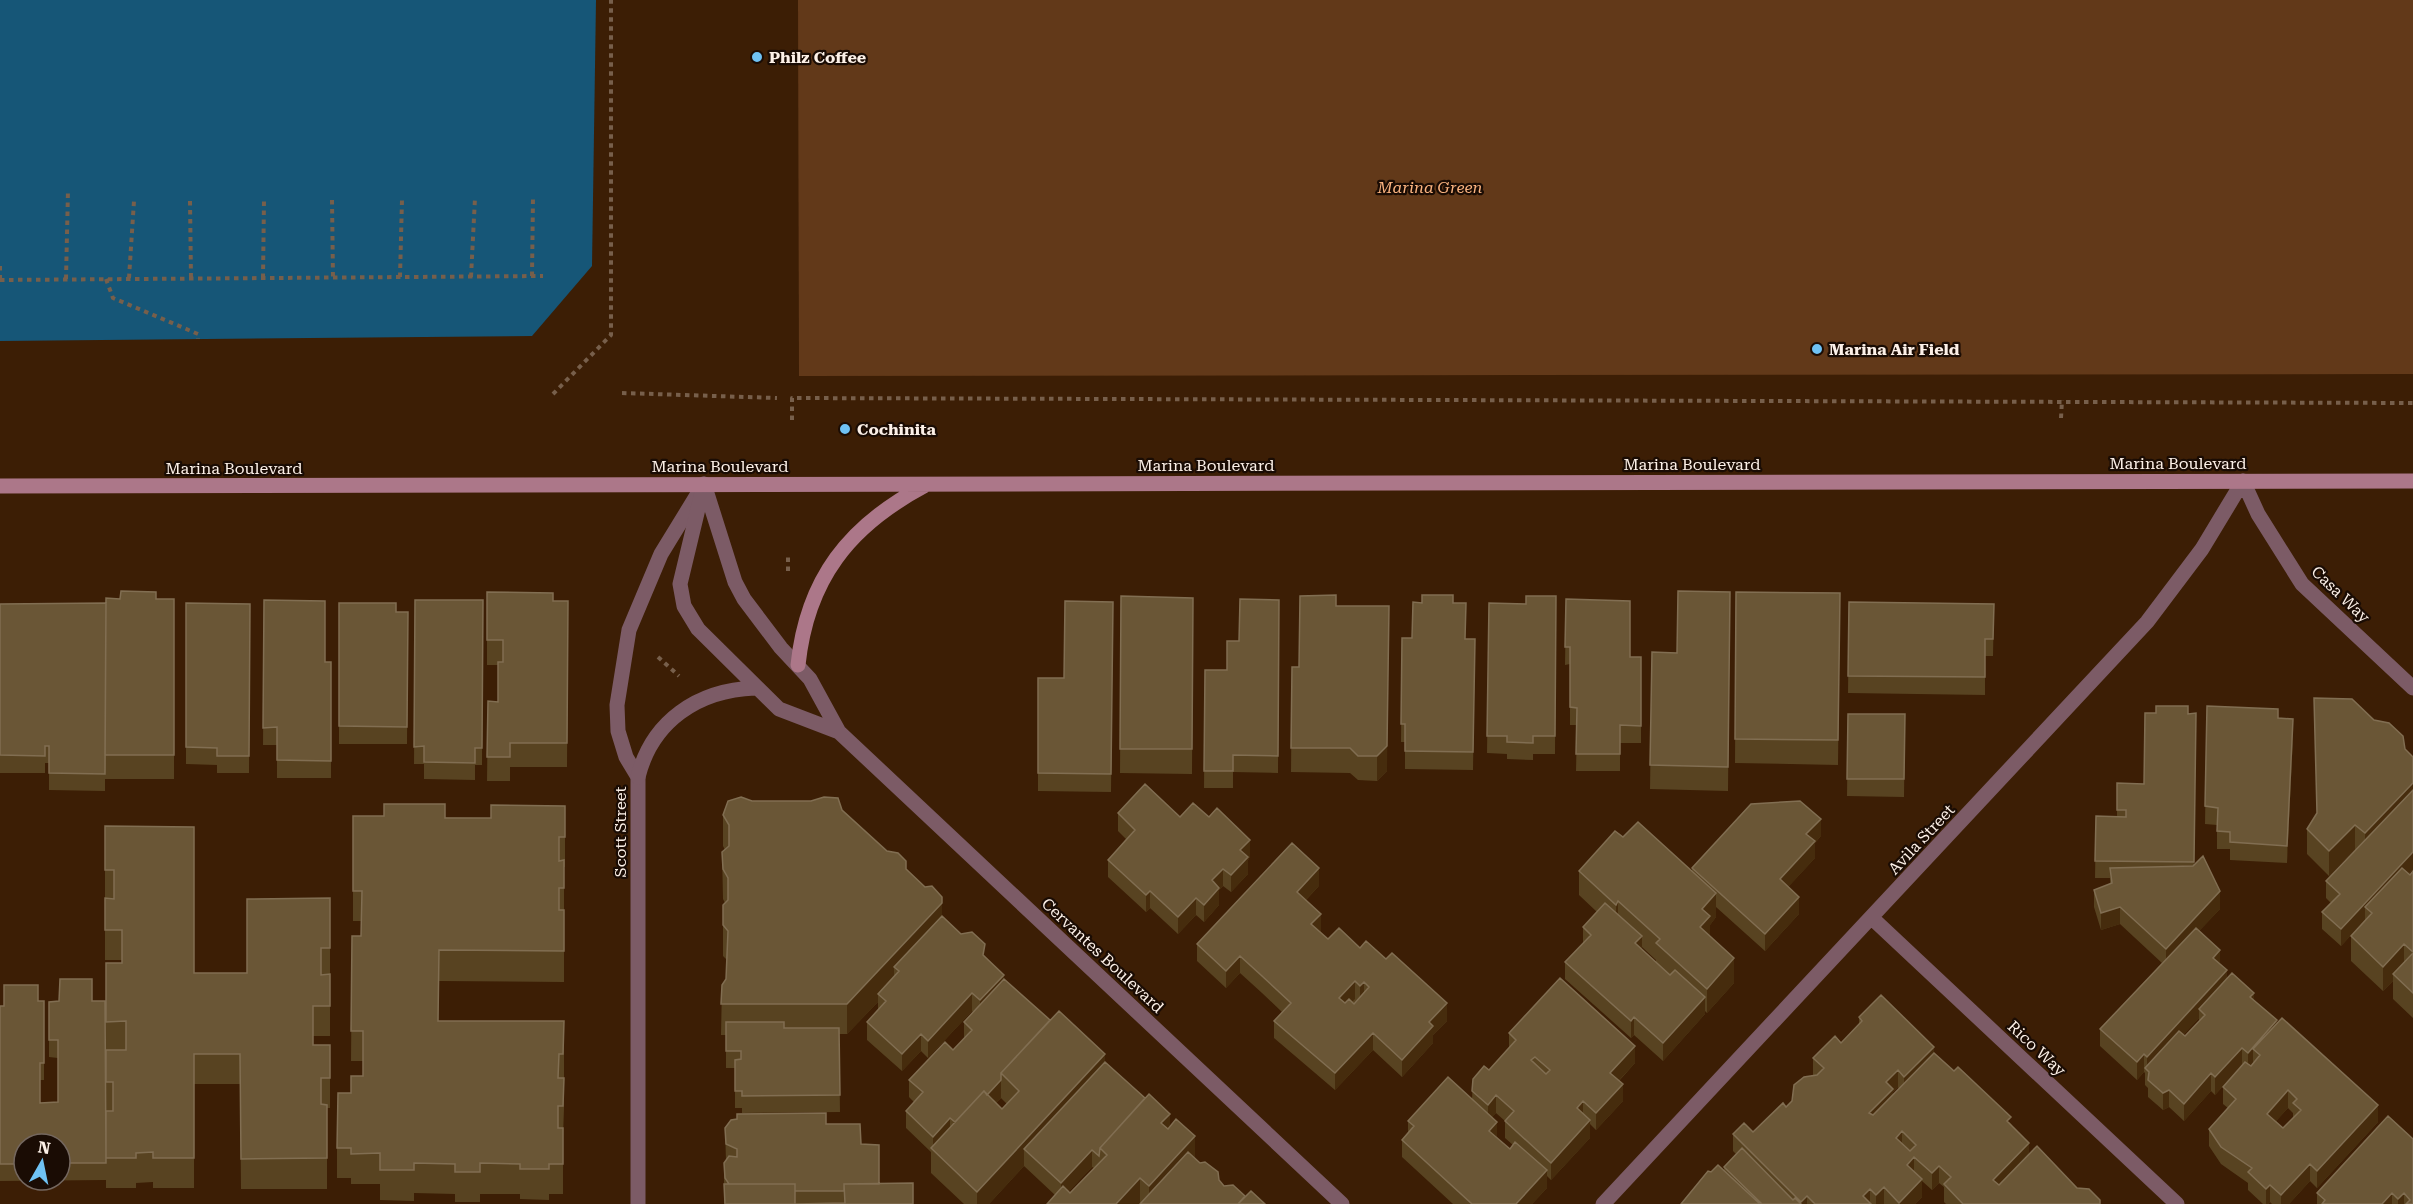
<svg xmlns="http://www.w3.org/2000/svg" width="2413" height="1204" viewBox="0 0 2413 1204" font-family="'Roboto Serif',serif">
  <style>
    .green { fill: #623919 }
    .water { fill: #165677 }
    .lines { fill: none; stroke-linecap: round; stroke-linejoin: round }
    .path { stroke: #775f4b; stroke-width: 4; stroke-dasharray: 4.5 4.5; stroke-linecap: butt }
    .minor { stroke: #7c5b66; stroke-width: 15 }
    .tertiary { stroke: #7c5b66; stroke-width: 15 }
    .secondary { stroke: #ac7789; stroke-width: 15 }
    .wall { fill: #584321; fill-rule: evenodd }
    .shaded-wall { fill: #462c0d }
    .building { fill: #6a5636; stroke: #816e52; stroke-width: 1.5; fill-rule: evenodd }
    .poi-dot { fill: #6fc2f4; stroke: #1a0c04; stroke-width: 2 }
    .labels { text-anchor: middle; stroke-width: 4.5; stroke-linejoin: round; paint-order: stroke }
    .poi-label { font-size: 16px; font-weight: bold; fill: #fcf0e7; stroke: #1a0c04; text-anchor: start }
    .park-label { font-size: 16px; font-style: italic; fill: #fbb480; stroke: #1a0c04 }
    .street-label { font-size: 16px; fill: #fcf0e7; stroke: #1a0c04 }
  </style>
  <rect width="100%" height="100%" fill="#3c1e05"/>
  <!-- green -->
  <path class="green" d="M798 0H2413V374L799 376Z"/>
  <!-- water -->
  <path class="water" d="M0 0H596L592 266 532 336 0 341Z"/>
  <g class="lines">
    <!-- path -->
    <path class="path" d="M332 200 333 278
      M190 201 191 278
      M0 266V280
      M532 276 533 197
      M400 277 402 200
      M471 277 475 198
      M129 278 134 201
      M263 278 264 200
      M66 279 68 190
      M106 279 113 298 198 334V339
      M0 280 543 276
      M622 393 777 398
      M553 394 611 335V0
      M2061 418 2062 400
      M792 420V398L2413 403
      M788 571V557
      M658 657 679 676"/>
    <!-- minor -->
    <path class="minor" d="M2243 481 2258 514 2302 584 2413 688
      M1872 918 2177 1204
      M638 1204V777L626 757 618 731 617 705 629 630 661 554 702 487
      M1603 1204 2147 622 2202 549 2243 481"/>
    <!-- tertiary -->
    <path class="tertiary" d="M704 484 735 582 744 599 781 648 810 679 839 732 1342 1204
      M704 484 680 584 684 606 698 629 779 709 839 732
      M638 777C652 721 698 690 755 688"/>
    <!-- secondary -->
    <path class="secondary" d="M0 486 2413 481
      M798 665C807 579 849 526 924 486"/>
  </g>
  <!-- wall -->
  <path class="wall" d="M487 592 553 601H568L567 767H510V781H487L488 701 498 702V665H487Z
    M1730 592 1728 791 1650 789 1652 652 1677 653Z
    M1736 592 1840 593 1838 765 1735 763Z
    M1121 596 1193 598 1192 774 1120 773Z
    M1556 596 1555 754H1533V760L1507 759V754L1487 753 1489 603 1526 604Z
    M120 599H174V779H105V791L49 790V763H45V773H0V604L106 603Z
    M1566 599 1630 657H1641V743H1620V771H1576L1577 725H1570V664L1565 665Z
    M264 600 325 662H331V778H277V745H263Z
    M415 600H483L482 765H475V780L424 779V764H414Z
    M1279 600 1278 773 1233 772V788H1204L1205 670H1227L1239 641Z
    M1113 602 1111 792 1038 791V773L1064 678Z
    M1849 602 1994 604 1993 656H1985V695L1848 693Z
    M186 603 250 604 249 773H217V765L186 764Z
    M339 603 396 612H408L407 744H339Z
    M1422 603H1453L1465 639H1475L1473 770 1405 769V742H1401L1402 638H1412Z
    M1336 606 1387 771 1377 781 1358 780 1350 773 1291 772 1292 667H1299Z
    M2314 698 2405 749 2413 757V869L2409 874 2410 875 2413 871V1018L2393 999V981L2383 991 2351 961V936L2365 920 2341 946 2322 929V912L2331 903 2326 898V881L2356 850 2355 849 2329 876 2307 854V829L2317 814Z
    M2207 706 2278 718 2293 736 2287 863 2230 860V849H2217V825L2205 824Z
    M1848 714H1905L1904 797 1847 796Z
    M2188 714 2194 865 2220 909 2199 931 2220 964 2227 978 2254 1001 2378 1122 2317 1188 2310 1181 2289 1204H2272L2270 1202 2268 1204H2263L2248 1190V1183L2221 1164 2209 1146V1129L2228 1108 2223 1104V1087L2242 1065 2215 1095 2211 1091 2184 1121 2169 1107 2163 1110 2148 1097V1088L2145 1085V1073L2144 1072 2137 1080 2100 1046V1029L2162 963 2120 924 2101 930 2094 907V890L2110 884V878H2095L2096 816 2117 817V783L2144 784ZM2199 1018V1021L2185 1036 2183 1035ZM2288 1108 2293 1113V1118L2283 1128 2276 1121Z
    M752 801 842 810 906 869 942 916 985 956 1004 979 1050 1020 1105 1062 1170 1126 1195 1159 1224 1186 1245 1196 1265 1204 1140 1203 1139 1204H1047L1055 1195 1024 1166 989 1204H964L931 1173V1152L906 1128V1111L914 1102 909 1097V1080L953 1050 964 1039V1022L973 1012 972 1011 928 1058 921 1051 902 1071 867 1040V1022L878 1011V1002L847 1034H839L840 1112 742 1113V1108H735V1068H726V1035H721L722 985 726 979 727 960 723 956V925L725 903 723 899 722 852 725 850 723 846V815ZM1001 1098 1007 1104 1002 1109 996 1103ZM1092 1167 1094 1168 1070 1193 1068 1192Z
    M565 806V867H564V982L439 981 438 1021H564V1108L563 1137V1194H549V1200L520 1199V1194H480V1202H455V1194L414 1193V1201L380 1200V1184H351V1178H337V1148L351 1093 363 1076V1061H351L352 936H361V921H353V816L491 818Z
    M1118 813 1180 817 1250 857 1248 860V874L1231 892 1223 886 1219 890V905L1204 922 1196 915 1178 934 1150 908 1146 912 1108 877V860L1126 839 1118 831Z
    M105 826 194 973H247L330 898V1036H313V1045H330V1108H327V1189H241L240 1084H194V1188H153V1182L136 1183V1188H106V1180L0 1181V1006H4V985L38 1001H44V1080H40V1103L58 1102V1058L49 1057V1002L92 1001 106 1103V963H122V960H105ZM24 1144H60V1180H24Z
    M1821 836 1815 843V858L1788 887 1799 914 1765 951 1716 907V917L1710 925V936L1734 983 1707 1013 1705 1011V1014L1663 1061 1634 1035 1631 1038 1565 979V962L1583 943V927L1597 912 1579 895V871L1623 837 1692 871V868ZM1642 947 1656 960V963L1642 949Z
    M1319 886 1306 900 1321 931 1320 932 1328 939 1360 948 1447 1021 1433 1035V1043L1402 1077 1373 1050 1335 1090 1274 1038V1021L1282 1012 1262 993 1240 973 1226 988 1197 961V944Z
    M1859 1017 1934 1053 2011 1124 2029 1154 2100 1204H1946L1944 1202V1187L1939 1183 1932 1190 1922 1181V1197L1915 1204H1681L1711 1172 1724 1170V1167L1736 1154 1733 1151V1134L1753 1132 1786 1107 1813 1075V1058L1841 1043 1859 1025ZM1898 1087 1899 1089 1893 1095V1092Z
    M1509 1033 1635 1063 1619 1081 1623 1101 1596 1130 1590 1124V1138L1551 1180 1547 1176V1188L1532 1204H1453L1402 1157V1140L1408 1133V1121L1472 1099 1473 1079 1489 1070 1509 1048ZM1496 1113 1505 1121V1138L1513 1145 1510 1149 1497 1138 1492 1117Z
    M826 1124 861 1144 879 1184 913 1204H724V1163L726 1161 725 1128Z
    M2413 1139V1204H2317V1193Z"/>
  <!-- shaded-wall -->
  <path class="shaded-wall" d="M1389 606 1387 771 1377 781V756Z
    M2293 719V736L2287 863V846Z
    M2413 783V807L2365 857V833Z
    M1821 819V836L1815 843V858L1780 896V879L1806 834Z
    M2355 825V849L2329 876V851Z
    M1250 840V857L1248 860V874L1231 892V875L1240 850Z
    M2413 852V869L2372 913 2365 907V920L2341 946V929Z
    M1319 868V886L1297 909V892Z
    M1223 869V886L1219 890V905L1204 922V905L1212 880Z
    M1150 891V908L1146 912V895Z
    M2220 891V909L2166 966V949Z
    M1716 893V917L1710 925V941L1700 927 1702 909Z
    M942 897V933L899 971 894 967V984L878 994V1002L847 1034V1004Z
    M1799 897V914L1765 951V934Z
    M1196 898V915L1178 934V917Z
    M1618 901V926L1616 929V905Z
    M2120 907V924L2101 930V913Z
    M1321 914V931L1311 941V924Z
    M1642 936V953L1635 943Z
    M2404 944V968L2393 974V981L2383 991V967Z
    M2220 950V967L2213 958Z
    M1240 956V973L1226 988V971Z
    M1734 958V983L1707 1013V989Z
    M2227 970V987L2199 1009V1018L2149 1073 2147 1070V1057Z
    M1004 975V992L980 1018V1000Z
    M1355 981V999L1339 1015V998Z
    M1364 982V999L1360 1004V986Z
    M972 993V1011L928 1058V1041Z
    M2254 993V1010L2250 997Z
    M1705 997V1014L1663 1061V1043Z
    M1447 1003V1021L1433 1035V1043L1402 1077V1060L1429 1022Z
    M1634 1017V1035L1631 1038V1021Z
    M2277 1020V1037L2253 1049V1063L2248 1070V1053Z
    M1373 1033V1050L1335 1090V1073Z
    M921 1034V1051L902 1071V1054Z
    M1635 1046V1063L1610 1090V1073Z
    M1934 1047V1064L1904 1094V1077Z
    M2242 1048V1065L2215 1095V1077Z
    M1105 1054V1079L1024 1149V1166L989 1204H977V1192Z
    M2144 1054V1072L2137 1080V1062Z
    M1898 1070V1087L1893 1092V1106L1869 1130V1113L1886 1082Z
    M2211 1073V1091L2184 1121V1104Z
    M1001 1080V1098L958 1143V1126Z
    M1623 1084V1101L1596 1130V1113Z
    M2169 1090V1107L2163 1110V1093Z
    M2288 1090V1108L2267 1131V1114Z
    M1496 1095V1113L1488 1122V1105Z
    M1583 1101V1118L1577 1108Z
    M2378 1105V1122L2317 1188V1171Z
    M1170 1114V1139L1161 1123Z
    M950 1118V1135L933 1150V1137Z
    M1590 1120V1138L1551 1180V1163Z
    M1497 1122V1139L1489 1131Z
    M1902 1131V1148L1896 1138Z
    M1195 1136V1161L1149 1204V1186Z
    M2029 1143V1160L1993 1197V1180Z
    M1092 1150V1167L1061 1200V1183Z
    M1914 1157V1174L1907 1165Z
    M2310 1164V1181L2289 1204H2281V1195Z
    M1939 1166V1183L1932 1190V1173Z
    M1547 1170V1188L1532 1204H1516Z
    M1140 1178V1203L1139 1204H1116Z
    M1922 1179V1197L1915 1204H1899Z
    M2270 1185V1202L2268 1204H2266V1189Z
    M1884 1187V1204H1876V1195Z
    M1870 1189V1204L1863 1196Z
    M2392 1193V1204H2382Z
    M2404 1193V1204H2398V1199Z
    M1807 1196V1204H1801V1202Z"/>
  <!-- building -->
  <path class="building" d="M121 591 156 592V599H174V755H105L106 598 120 599Z
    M1678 591 1730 592 1728 767 1650 765 1652 652 1677 653Z
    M487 592 553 593V601H568L567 743H510V757H487L488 701 498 702V662H503V640H487Z
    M1736 592 1840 593 1838 740 1735 739Z
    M1336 595V606H1389L1387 746 1377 756H1358L1350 748H1291L1292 667H1299L1300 596Z
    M1422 595H1453V603H1466L1465 639H1475L1473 752 1405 751V724H1401L1402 638H1412L1413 602 1422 603Z
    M1121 596 1193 598 1192 749H1120Z
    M1526 596H1556L1555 736H1533V743L1507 742V736H1487L1489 603 1526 604Z
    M1240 599 1279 600 1278 756 1233 755V771H1204L1205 670H1227V641H1239Z
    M1566 599 1630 601V657H1641V726L1620 725V754H1576L1577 708 1570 707V647H1565Z
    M264 600 325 601V662H331V761L277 760V727L263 728Z
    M415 600H483L482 748H475V763L424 762V746L414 747Z
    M1065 601 1113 602 1111 774 1038 773V678H1064Z
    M1849 602 1994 604 1993 639H1985V677L1848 676Z
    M106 603 105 774 49 773V746H45V756L0 755V604Z
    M186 603 250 604 249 756H217V748L186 747Z
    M339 603H396V612H408L407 727 339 726Z
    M2314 698 2352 699 2374 720 2389 723 2403 736 2405 749 2413 757V783L2365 833 2355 825 2329 851 2307 829 2317 813Z
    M2156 706H2188V714L2196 713 2194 862 2095 861 2096 816 2126 817V810H2117V783L2144 784 2145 713H2156Z
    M2207 706 2278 709V718L2293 719 2287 846 2230 842V832L2217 831 2218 808 2205 806Z
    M1848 714H1905L1904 779H1847Z
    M1145 784 1180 817 1193 803 1209 817 1217 808 1250 840 1240 850 1248 857 1231 875 1223 869 1212 880 1219 888 1204 905 1196 898 1178 917 1150 891 1146 895 1108 860 1135 830 1118 813Z
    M2413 790V852L2341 929 2322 912 2340 894 2326 881Z
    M741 797 752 801H811L824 797 838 798 842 810 887 851 898 853 906 861V869L925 887 932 886 942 897V903L847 1004H721L722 985 726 979 728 931 723 925V905L728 900V878L723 869 722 852 729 846V825L723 815 728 801Z
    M1800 801 1821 819 1806 834 1815 841 1780 879 1799 897 1765 934 1692 868 1751 804Z
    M384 804H445V818H491V805L565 806V837H559V861L564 860V888H559V910H564V951L439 950 438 1021H564L563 1054H559L558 1078H564L563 1106H558V1128H563V1164H549V1169H520V1164L480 1163V1172H455V1164L414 1163V1170H380V1153L351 1154V1148H337L338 1093H351V1076H363V1031H351L352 936H361L362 891H353V816H384Z
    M1638 822 1716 893 1702 909 1710 916 1700 927 1734 958 1707 989 1656 943 1660 939 1618 901 1616 905 1579 871 1615 831 1623 837Z
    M105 826 194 827V973H247V899L330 898V948H321V975L330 974V1006H313V1045H330V1078H321V1104L327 1105V1158L241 1159 240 1054H194V1158H153V1152L136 1153V1158H106V1111H113V1082H106V1050H126V1021L106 1022V963H122V930H105V898L114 899V870H105Z
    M1292 843 1319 868 1297 892 1321 914 1311 924 1328 939 1339 928 1360 948 1366 941 1386 959 1392 953 1447 1003 1429 1022 1433 1026 1402 1060 1373 1033 1335 1073 1274 1021 1291 1003 1262 976 1240 956 1226 971 1197 944ZM1355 981 1360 986 1364 982 1369 987 1354 1004 1349 999 1345 1003 1339 998Z
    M2203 856 2220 891 2166 949 2120 907 2101 913 2094 890 2112 883 2110 868 2193 866Z
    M2402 868 2410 875 2413 871V952L2404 944 2383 967 2351 936 2372 913 2365 907Z
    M1605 903 1642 936 1635 943 1670 975 1675 970 1705 997 1663 1043 1634 1017 1631 1021 1565 962 1591 935 1583 927Z
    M942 916 961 934 972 932 985 944 983 955 1004 975 980 1000 972 993 928 1041 921 1034 902 1054 867 1022 886 1001 878 994 899 971 894 967Z
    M2196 928 2220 950 2213 958 2227 970 2147 1057 2144 1054 2137 1062 2100 1029Z
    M2413 953V993L2393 974Z
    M2232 973 2254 993 2250 997 2277 1020 2248 1053 2242 1048 2215 1077 2211 1073 2184 1104 2169 1090 2163 1093 2148 1080 2149 1072 2145 1068 2179 1031 2185 1036 2205 1015 2199 1009Z
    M1560 978 1635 1046 1610 1073 1623 1084 1596 1113 1583 1101 1577 1108 1590 1120 1551 1163 1505 1121 1514 1111 1496 1095 1488 1105 1472 1091 1473 1079 1484 1066 1489 1070 1516 1040 1509 1033ZM1535 1057 1550 1070 1546 1074 1531 1060Z
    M60 979H92V1001H105L106 1163H60V1144H24V1164H0V1006H4V985H38V1001H44V1063H40V1103L58 1102V1040H49V1002L59 1001Z
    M1004 979 1050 1020 1001 1073V1080L987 1095 984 1091 955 1122 950 1118 933 1137 906 1111 923 1092 909 1080 945 1042 953 1050 972 1030 964 1022Z
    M1881 995 1934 1047 1904 1077 1898 1070 1886 1082 1893 1089 1869 1113 1873 1115 1934 1053 1954 1071 1958 1067 2011 1117 2007 1121 2029 1143 1993 1180 1999 1185 2037 1146 2077 1188 2089 1189 2100 1200V1204H1963L1944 1184 1951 1177 1939 1166 1932 1173 1914 1157 1907 1165 1922 1179 1899 1203 1884 1187 1876 1195 1870 1189 1863 1196 1871 1204H1815L1807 1196 1801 1202 1733 1134 1744 1123 1753 1132 1783 1103 1786 1107 1792 1101 1794 1085 1804 1077 1817 1075 1824 1068 1813 1058 1835 1036 1841 1043 1862 1021 1859 1017ZM1902 1131 1916 1145 1910 1151 1896 1138Z
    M1059 1011 1105 1054 977 1192 931 1148 984 1091 1002 1109 1019 1091 1001 1073Z
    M2282 1018 2378 1105 2317 1171 2310 1164 2281 1195 2270 1185 2266 1189 2248 1172 2252 1168 2221 1147 2209 1129 2236 1099 2223 1087 2245 1062 2251 1066 2260 1055 2253 1049ZM2288 1090 2297 1099 2293 1103 2301 1110 2283 1128 2267 1114Z
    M726 1022H784V1028H839L840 1095 742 1096V1091H735V1060L741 1059V1051H726Z
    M1105 1062 1145 1098 1100 1148 1099 1156 1092 1150 1061 1183 1024 1149Z
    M1448 1077 1497 1122 1489 1131 1510 1149 1515 1142 1547 1170 1516 1204H1472L1402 1140 1414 1126 1408 1121Z
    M1149 1094 1170 1114 1161 1123 1168 1129 1176 1119 1195 1136 1149 1186 1140 1178 1116 1204H1047L1063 1186 1070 1193 1107 1155 1100 1148Z
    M826 1113V1124H860L861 1144 879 1145V1184H844V1191H795V1184H729L725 1178 724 1163 729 1156 737 1157V1149L726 1144 725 1128 731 1120 737 1119V1114Z
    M2388 1116 2413 1139V1204H2406L2410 1200 2404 1193 2398 1199 2392 1193 2382 1204H2322L2325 1200 2317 1193Z
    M1742 1148 1793 1200 1795 1198 1801 1204H1762L1724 1167Z
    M1188 1152 1200 1163 1205 1162 1218 1172 1219 1180 1224 1186 1233 1185 1245 1196 1238 1204H1140Z
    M1718 1165 1760 1204H1681L1708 1171 1711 1172Z
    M913 1183V1204H725L724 1184H795V1204L845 1203 844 1184Z
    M1251 1191 1265 1204H1238Z"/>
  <!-- markers -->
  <g class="poi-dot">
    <circle cx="757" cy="57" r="6"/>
    <circle cx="1817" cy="349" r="6"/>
    <circle cx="845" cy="429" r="6"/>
  </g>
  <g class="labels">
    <!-- poi labels -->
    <g class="poi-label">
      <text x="769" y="63">Philz Coffee</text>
      <text x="1829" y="355">Marina Air Field</text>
      <text x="857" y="435">Cochinita</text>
    </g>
    <!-- park labels -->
    <g class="park-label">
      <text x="1430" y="193">Marina Green</text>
    </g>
    <!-- street labels -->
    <g class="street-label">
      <text x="2178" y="469">Marina Boulevard</text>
      <text x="1692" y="470">Marina Boulevard</text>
      <text x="1206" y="471">Marina Boulevard</text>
      <text x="720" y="472">Marina Boulevard</text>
      <text x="234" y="474">Marina Boulevard</text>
      <text transform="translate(2341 594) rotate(44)" y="6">Casa Way</text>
      <text transform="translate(620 832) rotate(-90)" y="6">Scott Street</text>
      <text transform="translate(1921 839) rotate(-47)" y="6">Avila Street</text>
      <text transform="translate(1103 955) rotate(43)" y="6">Cervantes Boulevard</text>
      <text transform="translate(2037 1048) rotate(43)" y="6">Rico Way</text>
    </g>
  </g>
  <!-- north arrow -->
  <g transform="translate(42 1162) rotate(9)"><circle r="28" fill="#1a0c04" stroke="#74675f" stroke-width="1.5"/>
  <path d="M0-4.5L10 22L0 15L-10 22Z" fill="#6fc2f4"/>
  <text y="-9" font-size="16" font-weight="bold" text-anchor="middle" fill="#fcf0e7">N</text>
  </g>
</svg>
